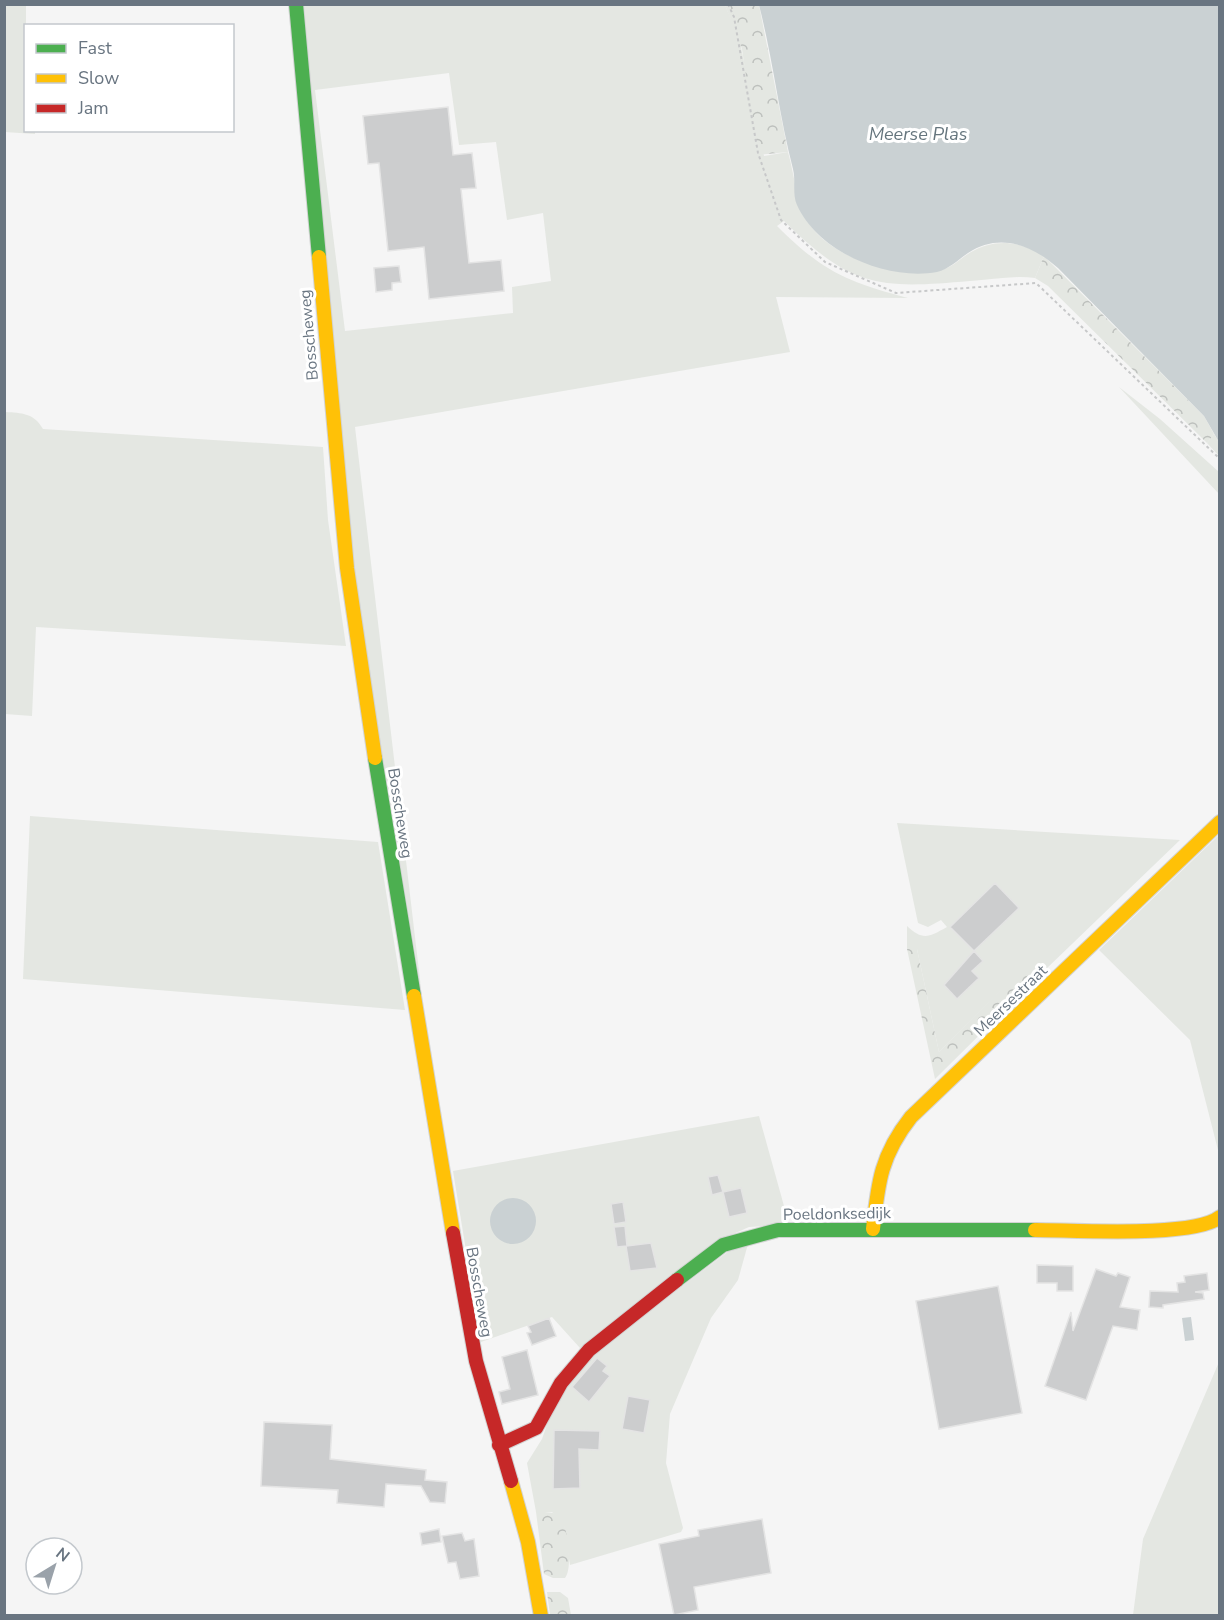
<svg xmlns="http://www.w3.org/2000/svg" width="1224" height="1620" viewBox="0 0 1224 1620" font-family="'Nunito Sans',sans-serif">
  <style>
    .green { fill: #e4e7e2; fill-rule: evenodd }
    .forest { fill: url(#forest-crowns) }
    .water { fill: #cad1d3 }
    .building { fill: #cccdce; stroke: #e4e4e4; stroke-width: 1.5 }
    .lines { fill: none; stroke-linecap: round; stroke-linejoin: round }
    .fast-casing { stroke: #d2d3d3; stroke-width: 16 }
    .slow-casing { stroke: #d2d3d3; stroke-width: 16 }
    .jam-casing { stroke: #d2d3d3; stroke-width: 16 }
    .path { stroke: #c7c8c9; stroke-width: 2; stroke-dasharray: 3 3; stroke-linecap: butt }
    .fast { stroke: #4caf50; stroke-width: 14 }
    .slow { stroke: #ffc107; stroke-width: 14 }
    .jam { stroke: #c62828; stroke-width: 14 }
    .labels { text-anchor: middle; stroke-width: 6; stroke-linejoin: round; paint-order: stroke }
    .street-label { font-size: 16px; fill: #697581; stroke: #fff }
    .water-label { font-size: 18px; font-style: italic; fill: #65757d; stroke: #fff }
  </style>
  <defs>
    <pattern id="forest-crowns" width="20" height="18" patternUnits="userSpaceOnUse" patternTransform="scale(1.5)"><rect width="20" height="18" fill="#e4e7e2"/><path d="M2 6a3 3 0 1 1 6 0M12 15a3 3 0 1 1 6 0" fill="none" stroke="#bdc0bd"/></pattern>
  </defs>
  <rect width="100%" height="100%" fill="#f5f5f5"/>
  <!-- green -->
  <path class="green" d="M4 5H26V130L35 131V134L5 132Z
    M304 5H725L739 38 764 156 788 152C795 177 796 203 811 226 833 259 907 282 944 269 954 266 962 257 971 252 995 238 1022 241 1044 256L1035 278C1014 275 991 280 970 281 879 289 852 288 784 221L777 226C822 271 847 282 908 298L776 297 790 352 355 427 421 988 353 578ZM449 73 459 145 496 142 507 220 543 213 551 281 512 287 513 313 345 331 315 90Z
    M1119 387 1160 419 1219 472V494Z
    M5 412C22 413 34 413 43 429L323 447 328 520 346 646 36 627 32 716 5 714Z
    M1214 434 1219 442V456L1207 443Z
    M30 816 378 842 405 1010 23 979Z
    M897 823 1180 840 1045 970 1033 959 939 1052 917 949H907V926C923 941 929 937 947 927L941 920 928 927 918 923Z
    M1219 835V1154L1190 1040 1099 950Z
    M759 1116 789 1224 749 1227 713 1243 580 1348 552 1317 481 1342 453 1171Z
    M748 1244 738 1280 711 1318 670 1414 666 1463 683 1528 681 1532 570 1565 564 1526 552 1512H536L527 1463 542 1439 550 1416 578 1369 597 1350 729 1251Z
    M1219 1362V1615H1133L1143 1539Z"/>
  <!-- forest -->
  <path class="forest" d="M725 5H759L788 152 758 155 742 49Z
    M1044 256 1204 416 1214 434 1207 443 1048 286 1035 278Z
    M907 949H917L939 1052 1033 958 1045 970 935 1079Z
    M536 1512C544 1512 554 1511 560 1517 568 1526 573 1569 565 1578H553L544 1574Z
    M547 1592H560L568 1598 571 1615H550Z"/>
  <!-- water -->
  <path class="water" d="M759 5H1219V442L1204 416 1058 268C1032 245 999 232 968 253 958 260 949 269 937 272 887 281 818 252 797 205 792 194 796 181 793 169 779 115 773 59 759 5Z
    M490 1221a23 23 0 1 1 46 0a23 23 0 1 1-46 0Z
    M1191 1317 1194 1340 1185 1341 1182 1318Z"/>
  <!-- building -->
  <path class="building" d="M448 107 453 155 472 153 476 188 461 189 469 263 501 260 504 291 429 299 424 247 388 251 379 163 368 164 363 116Z
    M399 266 401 282 392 283V290L376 292 374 268Z
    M995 883 1019 908 974 951 950 927Z
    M974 951 983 961 972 971 979 978 957 999 944 985Z
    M718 1175 723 1192 712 1195 708 1177Z
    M741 1188 747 1213 729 1217 723 1192Z
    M623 1202 626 1222 614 1224 611 1204Z
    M625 1226 627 1246 651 1243 657 1268 630 1271 626 1246 617 1247 614 1227Z
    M1037 1265 1073 1266V1291H1057V1283H1037Z
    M1096 1269 1116 1276 1118 1273 1130 1277 1120 1307 1140 1310 1137 1330 1113 1326 1086 1400 1045 1386 1071 1312 1073 1331Z
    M1207 1273 1209 1290 1195 1292 1203 1293 1204 1299 1163 1305V1308L1149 1307 1150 1291 1178 1292 1177 1283 1185 1282 1184 1276Z
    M998 1286 1022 1413 939 1429 916 1301Z
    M549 1318 556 1336 532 1345 527 1333 531 1332 528 1326Z
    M527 1350 538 1395 502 1404 499 1392 510 1389 502 1357Z
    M597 1358 607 1366 603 1371 610 1376 589 1402 572 1387Z
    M628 1396 650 1400 644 1433 622 1429Z
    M264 1422 332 1425 330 1459 426 1470 425 1480 447 1482 445 1503 430 1502 421 1486 386 1484 384 1507 337 1503 338 1490 261 1486Z
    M554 1430 600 1431 599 1450 579 1449 580 1488 553 1489Z
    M762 1519 771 1573 694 1587 698 1610 674 1615 659 1544 699 1536 698 1530Z
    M439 1529 441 1542 422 1545 420 1533Z
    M462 1533 465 1541 474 1539 479 1576 460 1579 456 1562 448 1563 442 1536Z"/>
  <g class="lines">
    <!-- fast casing -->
    <g class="fast-casing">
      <path id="fast" d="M296 4 319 257
        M375 758 414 996
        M677 1280 723 1245 778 1230H1035"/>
    </g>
    <!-- slow casing -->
    <g class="slow-casing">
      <path id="slow" d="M319 257 347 568 375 758
        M414 996 453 1233
        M873 1229C878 1182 881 1155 911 1117L1220 822
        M1035 1230C1073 1230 1194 1238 1220 1217
        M511 1481 528 1542 541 1616"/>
    </g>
    <!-- jam casing -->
    <g class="jam-casing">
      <path id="jam" d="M453 1233 476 1361 511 1481
        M499 1445 536 1428 561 1383 589 1350 677 1280"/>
    </g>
    <!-- path -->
    <path class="path" d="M728 4 734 17 758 153 781 220 825 262 896 293 1036 283 1220 459"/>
    <!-- fast -->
    <use href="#fast" class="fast"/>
    <!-- slow -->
    <use href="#slow" class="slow"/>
    <!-- jam -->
    <use href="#jam" class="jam"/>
  </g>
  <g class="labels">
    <!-- street labels -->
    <g class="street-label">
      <text transform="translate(308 335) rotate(-95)" y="6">Bosscheweg</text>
      <text transform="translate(401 813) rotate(81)" y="6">Bosscheweg</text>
      <text transform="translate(1010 1000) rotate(-44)" y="6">Meersestraat</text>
      <text transform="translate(837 1213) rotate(-1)" y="6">Poeldonksedijk</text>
      <text transform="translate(480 1292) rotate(80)" y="6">Bosscheweg</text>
    </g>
    <!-- water labels -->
    <g class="water-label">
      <text x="918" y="140">Meerse Plas</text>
    </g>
  </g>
  <!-- border -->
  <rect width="1224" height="1620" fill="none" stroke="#697581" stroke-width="12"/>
  <!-- legend -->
  <rect x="24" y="24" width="210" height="108" fill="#ffffff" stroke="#c3c8cd" stroke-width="1.5"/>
  <rect x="36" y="44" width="30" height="9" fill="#4caf50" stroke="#c3c8cd" stroke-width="1.5"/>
  <text x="78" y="54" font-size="18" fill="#697581">Fast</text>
  <rect x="36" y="74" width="30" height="9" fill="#ffc107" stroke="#c3c8cd" stroke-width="1.5"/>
  <text x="78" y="84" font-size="18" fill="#697581">Slow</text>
  <rect x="36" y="104" width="30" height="9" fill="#c62828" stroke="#c3c8cd" stroke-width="1.5"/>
  <text x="78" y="114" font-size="18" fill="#697581">Jam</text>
  <!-- north arrow -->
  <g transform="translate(54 1566) rotate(38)"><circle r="28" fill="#ffffff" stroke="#c3c8cd" stroke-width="1.5"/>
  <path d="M0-4.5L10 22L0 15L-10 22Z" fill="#9aa2aa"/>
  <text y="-9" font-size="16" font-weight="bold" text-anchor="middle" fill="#697581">N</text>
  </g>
</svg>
